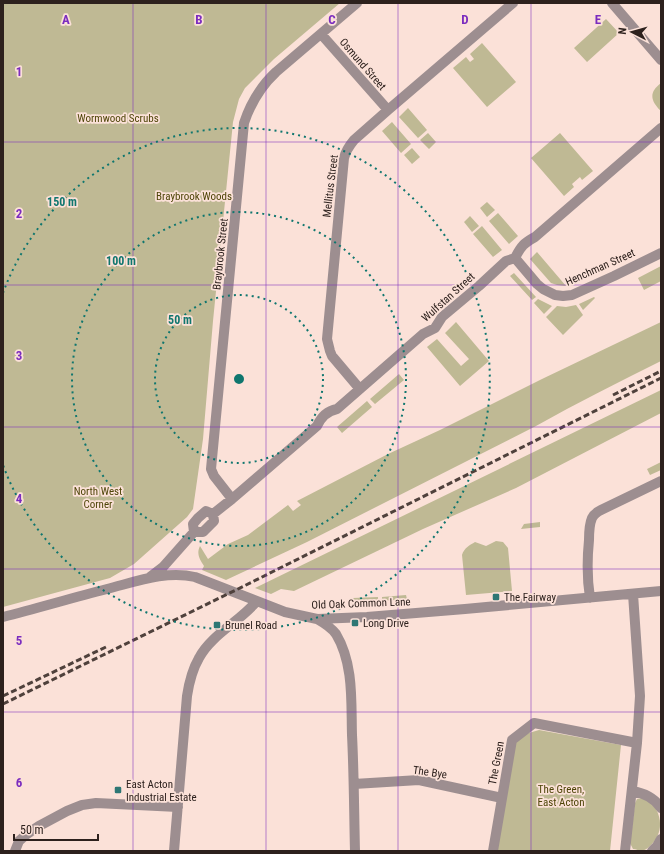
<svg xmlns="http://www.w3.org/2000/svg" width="664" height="854" viewBox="0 0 664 854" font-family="'Roboto Condensed',sans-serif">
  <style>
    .green { fill: #bfb994 }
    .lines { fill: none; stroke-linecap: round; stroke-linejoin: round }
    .minor { stroke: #9d8e90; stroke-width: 10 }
    .rail { stroke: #4f413c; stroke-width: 3; stroke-dasharray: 6 3; stroke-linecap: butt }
    .grid { fill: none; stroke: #7b2cbf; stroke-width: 1; stroke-opacity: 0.55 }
    .ring { fill: none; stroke: #0f766e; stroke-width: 2; stroke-dasharray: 2 4 }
    .poi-dot { fill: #2e7774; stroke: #fbe1d8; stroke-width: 1.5 }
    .labels { text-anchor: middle; stroke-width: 3.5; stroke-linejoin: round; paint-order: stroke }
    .street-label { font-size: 11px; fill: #2d211d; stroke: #fbe1d8 }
    .park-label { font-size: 11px; fill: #4e4508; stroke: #fbe1d8 }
    .poi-label { font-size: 11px; fill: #2d211d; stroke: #fbe1d8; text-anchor: start }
    .grid-label { font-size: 13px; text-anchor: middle; font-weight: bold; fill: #7b2cbf; stroke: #fbe1d8; stroke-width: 3.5; stroke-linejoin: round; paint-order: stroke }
    .centre { fill: #0f766e; stroke: #fbe1d8; stroke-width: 2 }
    .ring-label { font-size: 12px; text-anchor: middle; font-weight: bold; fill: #0f766e; stroke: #fbe1d8; stroke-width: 3.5; stroke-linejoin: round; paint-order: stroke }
  </style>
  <rect width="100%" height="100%" fill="#fbe1d8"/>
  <!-- green -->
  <path class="green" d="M3 3H340L274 59 245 88 239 99 233 122 213 321 203 439 193 509 187 517 134 564 110 578 3 607Z
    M606 19 619 33 587 62 574 48Z
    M482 43 516 82 487 107 453 68 466 57 470 62 474 59 470 54Z
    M661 83V111C651 101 648 93 661 83Z
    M408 108 427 130 418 138 399 117Z
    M392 122 411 144 401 153 382 131Z
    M428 133 436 142 429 149 420 140Z
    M560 133 593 171 582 180 580 177 572 184 574 187 564 196 531 158Z
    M412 148 420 157 412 164 404 155Z
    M487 202 495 210 487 217 480 208Z
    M498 213 518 236 509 244 489 221Z
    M470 216 479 226 472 232 464 222Z
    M482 226 502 250 493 257 473 234Z
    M537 252 566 286H565L557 285 551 283 530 259Z
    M661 266V281L644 290 638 278Z
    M514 273 536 297 532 300 510 276Z
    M594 297 595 298 583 310 579 304Z
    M538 299 552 306 544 314 534 303Z
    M576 305 583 315 563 335 546 317 557 306 566 307Z
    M456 322 489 361 460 386 427 347 437 339 461 366 469 359 445 333Z
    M661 322V361C619 382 577 403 536 426L307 542 226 580 202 570 204 566C200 560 196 554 200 546L208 559 228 544 248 535 288 505 293 511 301 505 297 501 388 454 440 430 542 379Z
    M399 374 404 380 375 404 370 399Z
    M661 390V413L516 488 423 529 294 591 281 589 271 594 255 588Z
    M367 401 372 407 342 433 337 427Z
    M661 462V470L650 475 647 469Z
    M540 522V527L521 529 524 524Z
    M496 541 503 542 508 548 512 591 466 595 462 555C464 548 470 545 475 542L486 546Z
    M406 595 407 599 382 601V597Z
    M378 597V600L354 602 353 598Z
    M539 730 621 745 610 851H494L515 743 522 735Z
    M641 798C648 799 652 804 656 809 663 822 661 836 650 846 648 848 645 850 642 851 639 851 636 849 633 849L630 843 635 803 637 799Z"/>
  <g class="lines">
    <!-- minor -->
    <path class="minor" d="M612 3 661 60
      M321 34 388 110
      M515 258 537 284 543 289 555 295 563 296 572 295 614 276 661 253
      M359 388 332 356 330 351 327 339 344 158C346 150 349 146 354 140L388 110 513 3
      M232 499 214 476 211 469 244 123C251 102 261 86 276 72L357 3
      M213 514 232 499 317 426C321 417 327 411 337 409L423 334 435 328 442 317 479 286 506 261 515 258C521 246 524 243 535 237L661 128
      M194 532H203L214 521 213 514
      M150 577 163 567 194 532 193 524 198 518 206 511 213 514
      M590 598C587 579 587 560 589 540 589 533 589 525 592 518 594 514 597 512 601 510L661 481
      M3 617C38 608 72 598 107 589 135 582 166 570 195 577L285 612 317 619 367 617 465 609 661 591
      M317 619C324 623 331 627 336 634 354 664 351 702 352 735 354 774 354 812 355 851
      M354 784 419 780 502 798
      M632 791C644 793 654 797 661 808
      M15 851 19 841 27 834 39 826 67 811 82 805 96 803 178 807
      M174 851 187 696C189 683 192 670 199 658 211 635 239 622 256 602
      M493 851 512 740 534 723 637 743
      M625 851 637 743 640 696 633 594
      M652 851 657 846 661 839"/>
    <!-- rail -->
    <path class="rail" d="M613 395 661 371
      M3 696 108 646
      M3 704 244 586 661 378"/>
  </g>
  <!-- grid -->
  <path class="grid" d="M133 3V851M266 3V851M398 3V851M531 3V851M3 142H661M3 285H661M3 427H661M3 569H661M3 712H661"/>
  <!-- distance rings -->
  <g class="ring">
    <circle cx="239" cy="379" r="84"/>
    <circle cx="239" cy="379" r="167"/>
    <path d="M3 293A251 251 0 1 1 3 465"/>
  </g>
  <!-- markers -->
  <g class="poi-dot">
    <rect x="492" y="593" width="8" height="8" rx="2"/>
    <rect x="351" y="619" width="8" height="8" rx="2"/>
    <rect x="213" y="621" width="8" height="8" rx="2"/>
    <rect x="114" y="786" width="8" height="8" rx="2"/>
  </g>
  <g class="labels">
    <!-- street labels -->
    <g class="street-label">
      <text transform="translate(363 64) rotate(49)" y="4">Osmund Street</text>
      <text transform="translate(330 186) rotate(-83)" y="4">Mellitus Street</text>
      <text transform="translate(220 254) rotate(-84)" y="4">Braybrook Street</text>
      <text transform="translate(600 267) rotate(-24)" y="4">Henchman Street</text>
      <text transform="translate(448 297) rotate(-42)" y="4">Wulfstan Street</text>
      <text transform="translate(361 603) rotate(-2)" y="4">Old Oak Common Lane</text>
      <text transform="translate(496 763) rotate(-79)" y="4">The Green</text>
      <text transform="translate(430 772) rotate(8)" y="4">The Bye</text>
    </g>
    <!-- park labels -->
    <g class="park-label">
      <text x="118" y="122">Wormwood Scrubs</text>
      <text x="194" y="200">Braybrook Woods</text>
      <text x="98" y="495">North West<tspan x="98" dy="13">Corner</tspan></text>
      <text x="561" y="793">The Green,<tspan x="561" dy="13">East Acton</tspan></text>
    </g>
    <!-- poi labels -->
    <g class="poi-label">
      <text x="504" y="601">The Fairway</text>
      <text x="363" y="627">Long Drive</text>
      <text x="225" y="629">Brunel Road</text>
      <text x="126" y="788">East Acton<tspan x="126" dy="13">Industrial Estate</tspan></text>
    </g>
  </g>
  <g class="grid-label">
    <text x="66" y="24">A</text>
    <text x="199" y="24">B</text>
    <text x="332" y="24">C</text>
    <text x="465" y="24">D</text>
    <text x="598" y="24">E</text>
    <text x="19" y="76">1</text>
    <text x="19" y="218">2</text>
    <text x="19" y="360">3</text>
    <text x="19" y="503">4</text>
    <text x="19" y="645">5</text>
    <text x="19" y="787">6</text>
  </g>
  <circle cx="239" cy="379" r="6" class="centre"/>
  <g class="ring-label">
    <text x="62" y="206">150 m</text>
    <text x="121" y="265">100 m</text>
    <text x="180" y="324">50 m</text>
  </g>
  <!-- border -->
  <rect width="664" height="854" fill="none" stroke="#2d211d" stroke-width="8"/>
  <!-- north arrow -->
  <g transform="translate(632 32) rotate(276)" stroke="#fbe1d8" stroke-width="3" paint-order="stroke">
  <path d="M0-3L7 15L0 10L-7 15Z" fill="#2d211d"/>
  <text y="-6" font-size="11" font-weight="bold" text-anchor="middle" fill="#2d211d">N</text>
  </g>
  <!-- scale -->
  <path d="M14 834v6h84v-6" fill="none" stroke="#2d211d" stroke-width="2"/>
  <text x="20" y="834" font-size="12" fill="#2d211d" stroke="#fbe1d8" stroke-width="3" paint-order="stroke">50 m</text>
</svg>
